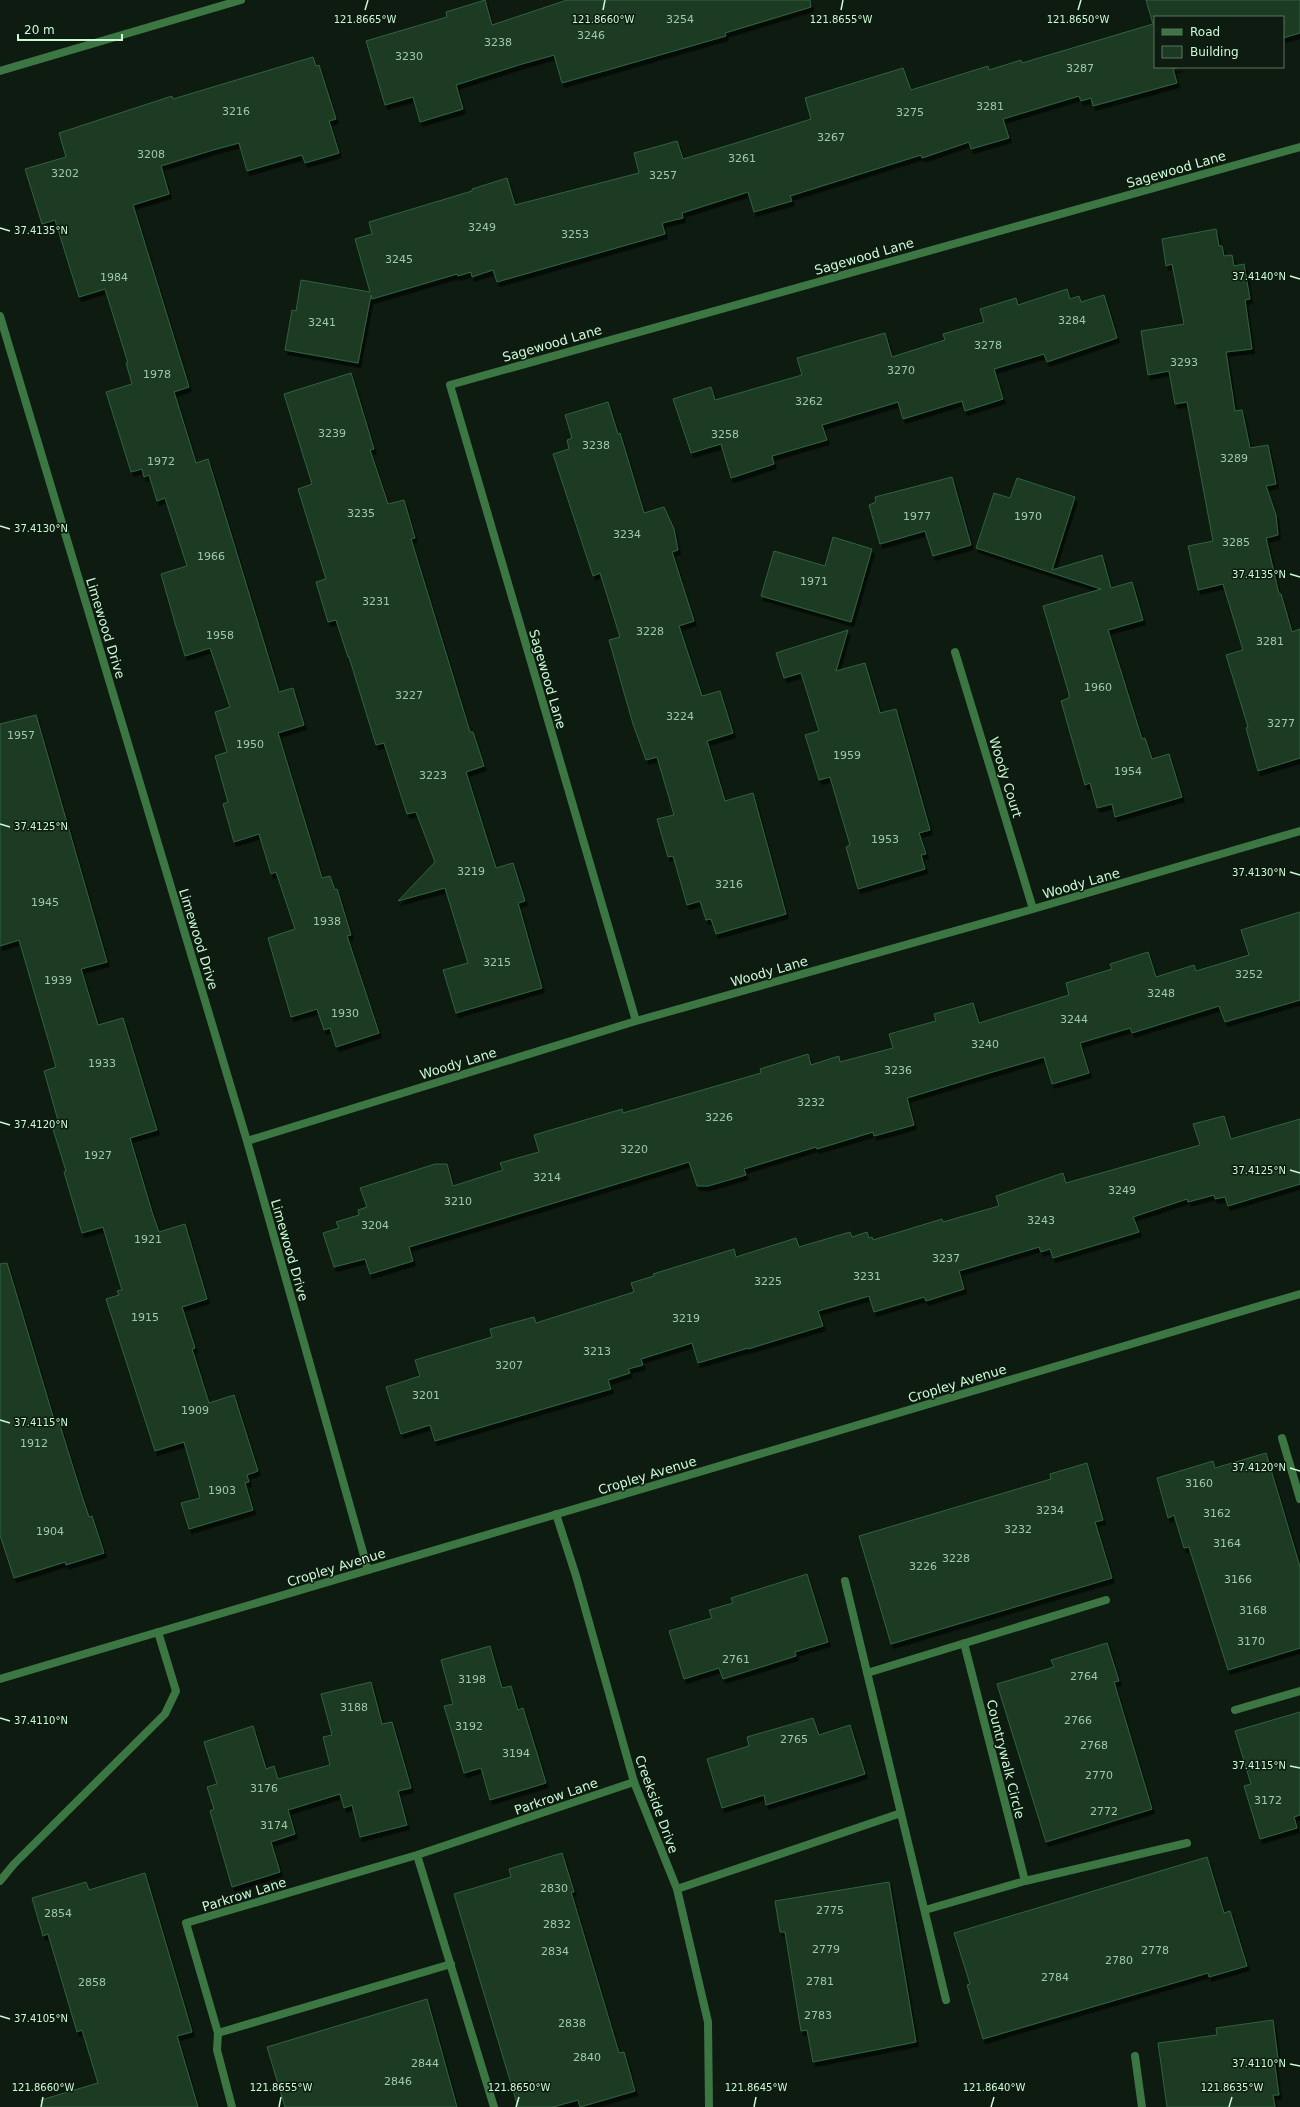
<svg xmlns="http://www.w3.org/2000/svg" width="1300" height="2107" viewBox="0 0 1300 2107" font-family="'DejaVu Sans',sans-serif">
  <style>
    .building { fill: #1b3a24; stroke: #2f643e; filter: url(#shadow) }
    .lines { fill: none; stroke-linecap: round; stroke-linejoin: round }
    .service { stroke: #3c7643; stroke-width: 8 }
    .minor { stroke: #3c7643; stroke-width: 8 }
    .tertiary { stroke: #3c7643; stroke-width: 8 }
    .ticks { fill: none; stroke: #cbfad5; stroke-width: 1.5 }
    .labels { text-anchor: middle; stroke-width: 3; stroke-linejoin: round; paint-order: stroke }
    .number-label { font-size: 11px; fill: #9fcaa9 }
    .street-label { font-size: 13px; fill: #cbfad5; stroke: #0d1b10 }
    .ticks-label { font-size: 10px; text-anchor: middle; fill: #cbfad5; stroke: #0d1b10; stroke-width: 3; stroke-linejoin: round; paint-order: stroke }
  </style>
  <defs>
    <filter id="shadow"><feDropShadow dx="2.5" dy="4.5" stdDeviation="0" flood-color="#0009"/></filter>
  </defs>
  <rect width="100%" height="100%" fill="#0d1b10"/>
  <!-- building -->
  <path class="building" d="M485 0 492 25 567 0H810L811 7 725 33 726 36 562 83 554 55 522 64 456 85 463 109 420 122 413 97 385 105 366 41 447 17 446 12Z
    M1146 0H1300V33L1283 38V17H1155V67H1180L1173 69 1177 83 1093 106 1091 98 1081 101 1079 96 1003 119 1009 138 971 149 969 142 922 158 921 155 790 196 792 201 754 212 748 192 682 213 683 218 662 223 665 234 497 282 493 270 472 277 471 272 458 276 457 274 372 299 371 295 358 363 285 350 292 310 296 311 301 280 370 292 355 239 372 234 369 222 472 191V189L507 178 515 205 639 173 634 153 677 141 683 159 736 143 811 119 805 98 903 68 911 90 988 66 989 70 1021 60 1022 63 1153 24Z
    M313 57 316 66 319 65 336 119 329 121 339 153 305 163 302 155 247 171 239 143 213 150 161 166 169 194 133 205 189 387 174 392 196 463 208 459 279 692 293 688 304 725 278 733 322 878 330 876 335 890 337 889 351 935 347 936 379 1033 336 1047 330 1028 324 1030 317 1009 291 1017 268 938 295 929 276 872 271 874 259 834 234 842 223 804 228 802 215 756 227 752 215 712 230 707 210 648 185 656 175 623 161 574 187 566 165 498 157 501 149 475 144 477 142 469 131 472 106 392 132 384 126 363H128L105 289 79 297 55 220 42 224 25 169 66 157 59 133 172 96 173 99Z
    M1216 229 1219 246H1222L1224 256 1232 255 1234 266 1244 264 1250 299 1245 300 1252 349 1226 352 1235 411 1242 410 1250 448 1268 445 1276 484 1266 486 1276 515 1278 535 1266 538 1279 594H1281L1292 632 1300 629V758L1258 771 1246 728 1248 727 1226 655 1243 650 1223 584 1198 590 1188 546 1213 541 1187 402 1175 404 1169 371 1148 375 1141 331 1184 324 1172 264 1166 266 1162 239Z
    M1067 289 1070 299 1079 296 1081 302 1104 295 1117 338 1047 362 1044 354 994 369 1003 399 965 411 962 401 903 419 898 402 822 425 827 440 772 456 774 464 731 478 721 444 691 453 673 399 711 387 715 400 802 375 797 358 885 333 892 357 945 340 943 334 984 322 980 309 1016 298 1018 305Z
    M351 373 374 449 370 450 388 504 404 500 415 538 411 539 470 732H473L484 766 466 772 496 868 513 863 525 901 518 903 542 988 456 1013 443 970 468 963 445 888 398 901 435 862 416 812 407 814 384 743 376 745 349 657H348L336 620 328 622 316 582 326 579 298 489 312 484 284 394Z
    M608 402 618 434 620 433 644 513 664 507 674 529 678 550 672 552 694 621 679 626 702 696 720 691 733 733 707 741 725 801 753 793 786 914 716 934 711 919 706 920 700 901 687 905 673 856 668 857 657 819 674 815 657 757 646 760 633 724 609 640 620 637 600 573 593 576 553 454 569 449 567 440 572 438 565 415Z
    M952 477 971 545 933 556 925 531 880 544 869 505 876 502 875 497Z
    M1017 478 1075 497 1052 570 1102 555 1111 588 1132 582 1143 620 1108 630 1142 739 1145 738 1152 759 1169 754 1182 797 1115 817 1112 804 1097 808 1090 783 1085 785 1061 701 1069 698V694L1043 606 1101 589 976 548 994 493 1010 498Z
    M833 537 872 549 851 622 761 596 774 551 825 566Z
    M848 630 836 671 865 663 880 713 896 709 930 830 919 833 926 854 921 855 925 869 858 889 846 847 850 845 830 777 819 780 805 735 819 731 801 673 784 678 776 653Z
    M36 715 107 962 81 969 98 1025 123 1018 157 1130 130 1138 152 1212 159 1232 185 1224 207 1299 182 1307 195 1348 192 1349 209 1403 234 1395 258 1471 247 1475 249 1482 245 1483 253 1510 189 1529 181 1503 200 1498 184 1442 155 1451 106 1299 119 1295 117 1291 122 1290 103 1227 82 1233 64 1172 66 1171 52 1126 59 1124 44 1071 56 1067 19 940 0 946V724Z
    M1300 912V1000L1225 1022 1219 1006 1132 1033 1130 1028 1080 1043 1089 1073 1052 1084 1044 1057 986 1074 907 1098 914 1125 874 1136 873 1132 817 1149 816 1147 744 1169 746 1175 708 1186H697L689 1162 409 1247 413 1261 370 1274 365 1259 334 1267 323 1233 339 1228 336 1222 359 1215 358 1210 367 1207 360 1188 435 1164H447L453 1186 503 1170 500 1163 539 1152 534 1135 622 1109 623 1113 761 1073 760 1069 808 1054 811 1065 839 1056 840 1062 893 1048 889 1034 936 1021 934 1014 973 1003 979 1023 1069 995 1066 983 1112 969 1110 964 1148 952 1156 977 1194 965 1196 971 1249 955 1241 930Z
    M1224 1116 1231 1139 1300 1119V1184L1228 1206 1225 1197 1215 1199 1214 1195 1188 1202 1187 1199 1133 1217 1139 1232 1053 1258 1050 1249 1041 1252 1039 1247 959 1271 964 1289 926 1301 924 1297 874 1312 869 1296 818 1311 823 1326 748 1349V1348L698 1363 692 1343 641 1359 643 1365 628 1369 630 1373 608 1380 611 1389 435 1441 430 1425 401 1434 386 1387 420 1376 415 1360 492 1337 490 1329 534 1317 536 1323 634 1292 631 1283 654 1276 653 1274 734 1249 736 1257 796 1238 799 1247 850 1232 852 1237 867 1232 869 1238 872 1237 873 1240 942 1219 943 1222 999 1206 996 1196 1063 1173 1066 1183 1200 1145 1193 1124Z
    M7 1263 55 1423 59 1422 81 1493 89 1517 92 1516 104 1553 66 1565 65 1562 14 1578 0 1535V1264Z
    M1266 1453 1300 1567V1648L1228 1670 1189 1547 1184 1548 1174 1515 1168 1518 1157 1478 1213 1461 1215 1468Z
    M1087 1463 1103 1520 1095 1522 1112 1578 891 1644 859 1536 1051 1479 1050 1474Z
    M807 1574 828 1642 795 1652 796 1656 723 1679 719 1668 684 1679 669 1631 712 1618 709 1610 733 1603 731 1598Z
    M1107 1643 1119 1681 1114 1682 1152 1809 1046 1842 997 1684 1054 1667 1051 1660Z
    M490 1646 502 1688 511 1686 518 1710 523 1708 546 1783 490 1800 481 1768 464 1773 444 1706 453 1704 441 1660Z
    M371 1682 382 1724 392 1722 411 1788 398 1791 407 1825 360 1837 352 1805 344 1808 340 1794 288 1810 295 1834 271 1842 280 1872 232 1887 210 1811 214 1809 207 1787 217 1784 204 1742 253 1726 266 1769 274 1766 278 1779 330 1765 323 1737 332 1735 321 1694Z
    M1300 1712V1815L1294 1817 1297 1828 1260 1839 1244 1786 1251 1784 1235 1731Z
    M813 1718 819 1735 850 1725 865 1774 766 1805 764 1795 722 1808 707 1759 749 1746 747 1737Z
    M562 1853 574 1892H571L619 2053 624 2052 635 2091 580 2107 578 2100 553 2107H518L454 1894 511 1877 509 1869Z
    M1207 1857 1224 1913 1230 1911 1247 1966 1209 1977 1208 1973 983 2039 967 1985 970 1984 954 1933Z
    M145 1873 192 2032 177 2036 198 2107H42L41 2100 98 2083 82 2030 77 2032 48 1934 43 1936 32 1898 86 1882 89 1890Z
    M889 1882 916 2042 813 2062 807 2030 801 2031 785 1932H780L775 1901Z
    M427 1999 457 2107H285L267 2047Z
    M1273 2020 1278 2059H1274L1279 2095H1273L1275 2107H1167L1158 2043 1217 2035 1216 2028Z"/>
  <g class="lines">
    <!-- service -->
    <path class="service" d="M1282 1438 1300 1499
      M845 1581 946 2000
      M964 1643 1025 1881
      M867 1673 1106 1600
      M1235 1710 1300 1691
      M417 1855 494 2107
      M0 1881 14 1864 165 1714 176 1691 158 1632
      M677 1889 901 1813
      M925 1910 1025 1881 1187 1843
      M218 2033 451 1964
      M1135 2056 1142 2107
      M232 2107 217 2050 218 2033 186 1923 417 1855 634 1782"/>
    <!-- minor -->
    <path class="minor" d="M0 71 241 0
      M0 316 247 1141 368 1570
      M955 652 1033 909
      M636 1021 450 385 1300 147
      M247 1141 636 1021 1033 909 1300 831
      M556 1514 576 1576 634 1782 677 1889 708 2022 709 2107"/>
    <!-- tertiary -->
    <path class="tertiary" d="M0 1679 1300 1294"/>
  </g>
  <!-- ticks -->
  <path class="ticks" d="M365 10 368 0M603 10 605 0M841 10 843 0M1078 10 1081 0M0 228 10 231M1290 276 1300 279M0 526 10 529M1290 574 1300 577M0 824 10 827M1290 872 1300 875M0 1122 10 1125M1290 1170 1300 1173M0 1420 10 1423M1290 1468 1300 1471M0 1718 10 1721M1290 1766 1300 1768M0 2016 10 2019M1290 2064 1300 2066M41 2107 43 2097M279 2107 281 2097M516 2107 519 2097M754 2107 756 2097M991 2107 994 2097M1229 2107 1232 2097"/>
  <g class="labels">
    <!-- number labels -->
    <g class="number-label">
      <text x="680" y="23">3254</text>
      <text x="591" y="39">3246</text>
      <text x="498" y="46">3238</text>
      <text x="409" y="60">3230</text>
      <text x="1080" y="72">3287</text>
      <text x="990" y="110">3281</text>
      <text x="236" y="115">3216</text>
      <text x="910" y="116">3275</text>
      <text x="831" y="141">3267</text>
      <text x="151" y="158">3208</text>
      <text x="742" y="162">3261</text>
      <text x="65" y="177">3202</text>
      <text x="663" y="179">3257</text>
      <text x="482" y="231">3249</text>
      <text x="575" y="238">3253</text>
      <text x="399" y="263">3245</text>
      <text x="114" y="281">1984</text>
      <text x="1072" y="324">3284</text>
      <text x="322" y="326">3241</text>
      <text x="988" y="349">3278</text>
      <text x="1184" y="366">3293</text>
      <text x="901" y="374">3270</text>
      <text x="157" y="378">1978</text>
      <text x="809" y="405">3262</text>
      <text x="332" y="437">3239</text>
      <text x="725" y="438">3258</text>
      <text x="596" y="449">3238</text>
      <text x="1234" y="462">3289</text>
      <text x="161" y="465">1972</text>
      <text x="361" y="517">3235</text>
      <text x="917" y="520">1977</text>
      <text x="1028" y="520">1970</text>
      <text x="627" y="538">3234</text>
      <text x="1236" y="546">3285</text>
      <text x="211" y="560">1966</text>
      <text x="814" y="585">1971</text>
      <text x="376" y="605">3231</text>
      <text x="650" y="635">3228</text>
      <text x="220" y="639">1958</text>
      <text x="1270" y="645">3281</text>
      <text x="1098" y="691">1960</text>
      <text x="409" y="699">3227</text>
      <text x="680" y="720">3224</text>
      <text x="1281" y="727">3277</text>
      <text x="21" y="739">1957</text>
      <text x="250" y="748">1950</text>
      <text x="847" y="759">1959</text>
      <text x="1128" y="775">1954</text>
      <text x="433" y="779">3223</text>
      <text x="885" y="843">1953</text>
      <text x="471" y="875">3219</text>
      <text x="729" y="888">3216</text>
      <text x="45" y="906">1945</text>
      <text x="327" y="925">1938</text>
      <text x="497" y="966">3215</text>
      <text x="1249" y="978">3252</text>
      <text x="58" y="984">1939</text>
      <text x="1161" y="997">3248</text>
      <text x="345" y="1017">1930</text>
      <text x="1074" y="1023">3244</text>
      <text x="985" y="1048">3240</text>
      <text x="102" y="1067">1933</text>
      <text x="898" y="1074">3236</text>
      <text x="811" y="1106">3232</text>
      <text x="719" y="1121">3226</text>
      <text x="634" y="1153">3220</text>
      <text x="98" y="1159">1927</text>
      <text x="547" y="1181">3214</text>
      <text x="1122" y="1194">3249</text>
      <text x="458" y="1205">3210</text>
      <text x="1041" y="1224">3243</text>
      <text x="375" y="1229">3204</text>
      <text x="148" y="1243">1921</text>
      <text x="946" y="1262">3237</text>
      <text x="867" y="1280">3231</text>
      <text x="768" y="1285">3225</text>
      <text x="145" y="1321">1915</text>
      <text x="686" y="1322">3219</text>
      <text x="597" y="1355">3213</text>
      <text x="509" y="1369">3207</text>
      <text x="426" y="1399">3201</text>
      <text x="195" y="1414">1909</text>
      <text x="34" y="1447">1912</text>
      <text x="1199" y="1487">3160</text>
      <text x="222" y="1494">1903</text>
      <text x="1050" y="1514">3234</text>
      <text x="1217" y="1517">3162</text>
      <text x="1018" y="1533">3232</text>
      <text x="50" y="1535">1904</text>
      <text x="1227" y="1547">3164</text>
      <text x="956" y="1562">3228</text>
      <text x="923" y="1570">3226</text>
      <text x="1238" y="1583">3166</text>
      <text x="1253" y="1614">3168</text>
      <text x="1251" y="1645">3170</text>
      <text x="736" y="1663">2761</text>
      <text x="1084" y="1680">2764</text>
      <text x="472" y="1683">3198</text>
      <text x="354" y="1711">3188</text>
      <text x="1078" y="1724">2766</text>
      <text x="469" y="1730">3192</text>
      <text x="794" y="1743">2765</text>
      <text x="1094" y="1749">2768</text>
      <text x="516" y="1757">3194</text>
      <text x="1099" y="1779">2770</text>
      <text x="264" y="1792">3176</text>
      <text x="1268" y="1804">3172</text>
      <text x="1104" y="1815">2772</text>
      <text x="274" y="1829">3174</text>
      <text x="554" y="1892">2830</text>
      <text x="830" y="1914">2775</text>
      <text x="58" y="1917">2854</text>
      <text x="557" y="1928">2832</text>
      <text x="826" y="1953">2779</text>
      <text x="1155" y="1954">2778</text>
      <text x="555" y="1955">2834</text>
      <text x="1119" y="1964">2780</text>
      <text x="1055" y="1981">2784</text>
      <text x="820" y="1985">2781</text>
      <text x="92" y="1986">2858</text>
      <text x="818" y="2019">2783</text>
      <text x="572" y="2027">2838</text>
      <text x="587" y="2061">2840</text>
      <text x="425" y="2067">2844</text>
      <text x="398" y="2085">2846</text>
    </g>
    <!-- street labels -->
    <g class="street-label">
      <text transform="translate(1176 169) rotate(-16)" y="5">Sagewood Lane</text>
      <text transform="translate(864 256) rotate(-16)" y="5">Sagewood Lane</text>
      <text transform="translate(552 343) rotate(-16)" y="5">Sagewood Lane</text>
      <text transform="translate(106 628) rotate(73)" y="5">Limewood Drive</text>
      <text transform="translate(548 679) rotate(74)" y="5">Sagewood Lane</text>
      <text transform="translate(1006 777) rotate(73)" y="5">Woody Court</text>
      <text transform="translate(1081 883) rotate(-16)" y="5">Woody Lane</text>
      <text transform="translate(199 939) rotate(73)" y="5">Limewood Drive</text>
      <text transform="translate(769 971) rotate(-16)" y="5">Woody Lane</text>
      <text transform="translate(458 1063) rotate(-17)" y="5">Woody Lane</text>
      <text transform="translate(290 1250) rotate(74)" y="5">Limewood Drive</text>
      <text transform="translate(957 1383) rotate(-17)" y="5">Cropley Avenue</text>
      <text transform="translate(647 1475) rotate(-17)" y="5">Cropley Avenue</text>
      <text transform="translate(336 1567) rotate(-17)" y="5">Cropley Avenue</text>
      <text transform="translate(1006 1759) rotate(76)" y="5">Countrywalk Circle</text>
      <text transform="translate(556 1796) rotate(-19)" y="5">Parkrow Lane</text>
      <text transform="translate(657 1804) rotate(70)" y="5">Creekside Drive</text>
      <text transform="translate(244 1894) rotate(-17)" y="5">Parkrow Lane</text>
    </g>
  </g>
  <g class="ticks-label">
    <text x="365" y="23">121.8665°W</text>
    <text x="603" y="23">121.8660°W</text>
    <text x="841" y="23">121.8655°W</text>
    <text x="1078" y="23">121.8650°W</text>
    <text x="41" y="234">37.4135°N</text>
    <text x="1259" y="280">37.4140°N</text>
    <text x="41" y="532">37.4130°N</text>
    <text x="1259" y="578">37.4135°N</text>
    <text x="41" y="830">37.4125°N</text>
    <text x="1259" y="876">37.4130°N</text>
    <text x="41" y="1128">37.4120°N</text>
    <text x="1259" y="1174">37.4125°N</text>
    <text x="41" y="1426">37.4115°N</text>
    <text x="1259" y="1471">37.4120°N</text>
    <text x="41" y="1724">37.4110°N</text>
    <text x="1259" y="1769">37.4115°N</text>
    <text x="41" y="2022">37.4105°N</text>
    <text x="1259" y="2067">37.4110°N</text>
    <text x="43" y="2091">121.8660°W</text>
    <text x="281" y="2091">121.8655°W</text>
    <text x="519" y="2091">121.8650°W</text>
    <text x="756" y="2091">121.8645°W</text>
    <text x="994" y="2091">121.8640°W</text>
    <text x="1232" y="2091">121.8635°W</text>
  </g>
  <!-- legend -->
  <rect x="1154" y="16" width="130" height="52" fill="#0d1b10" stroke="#59745f"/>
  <rect x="1162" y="29" width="20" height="6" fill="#3c7643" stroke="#59745f"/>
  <text x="1190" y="36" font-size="12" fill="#cbfad5">Road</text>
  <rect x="1162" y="46" width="20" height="12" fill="#1b3a24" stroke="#59745f"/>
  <text x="1190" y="56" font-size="12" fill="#cbfad5">Building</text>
  <!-- scale -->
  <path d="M18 34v6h104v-6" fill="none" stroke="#cbfad5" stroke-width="2"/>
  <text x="24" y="34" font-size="12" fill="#cbfad5" stroke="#0d1b10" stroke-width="3" paint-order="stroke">20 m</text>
</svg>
